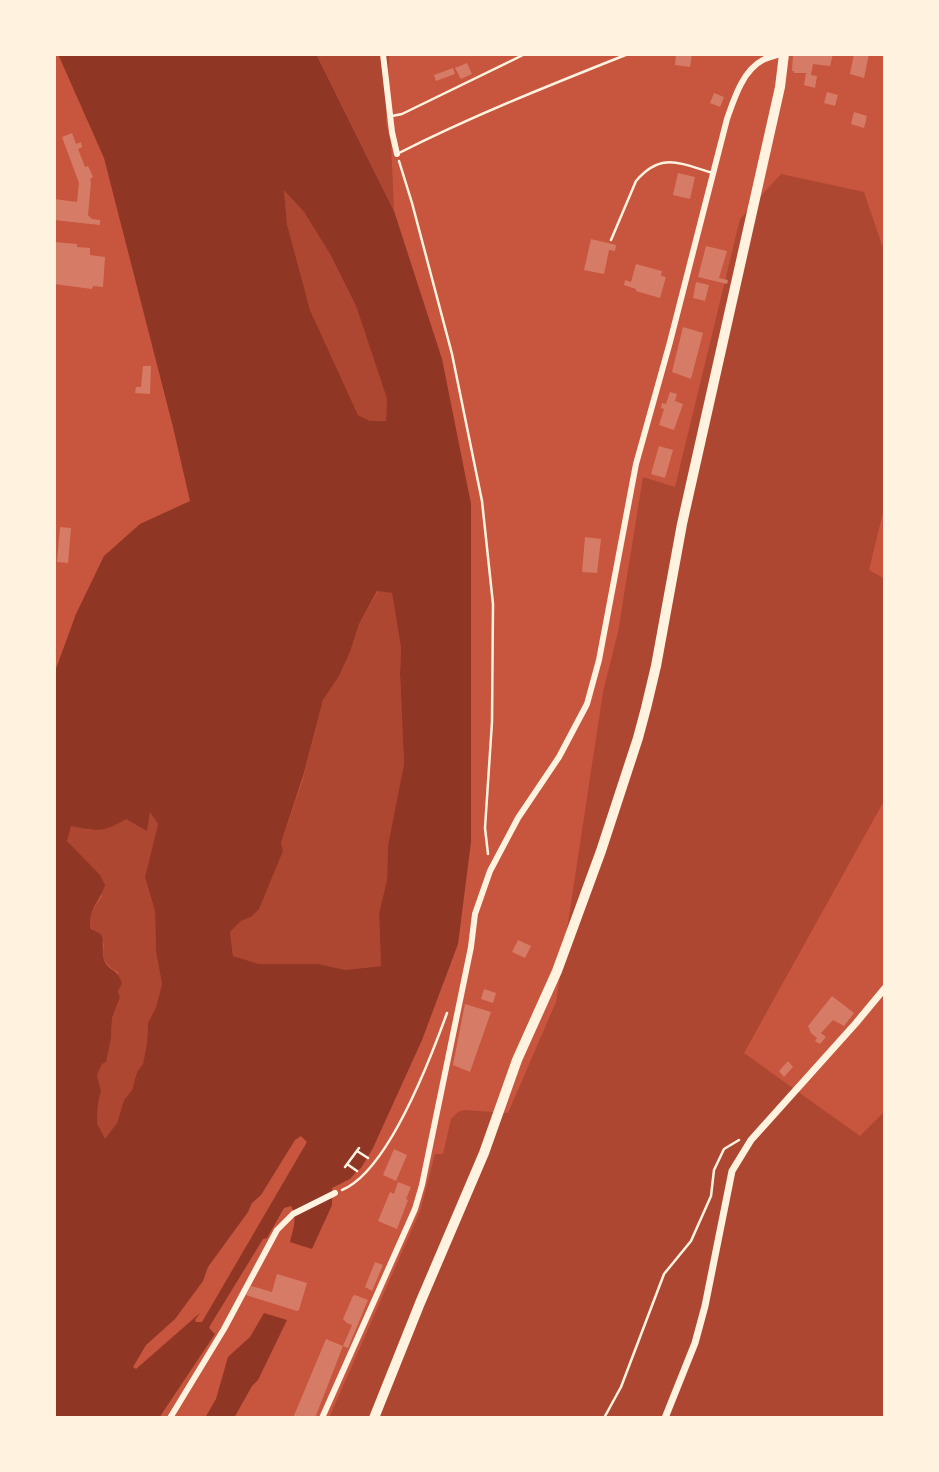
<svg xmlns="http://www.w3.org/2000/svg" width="939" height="1472" viewBox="0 0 939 1472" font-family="'Playfair Display',serif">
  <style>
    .green { fill: #ae4732 }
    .water { fill: #8f3625; fill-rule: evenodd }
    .building { fill: #d67c66 }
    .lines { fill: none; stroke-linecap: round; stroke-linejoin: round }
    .path { stroke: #fff3e0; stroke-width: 2.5 }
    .service { stroke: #fff3e0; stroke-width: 2.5 }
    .minor { stroke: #fff3e0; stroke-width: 6 }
    .tertiary { stroke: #fff3e0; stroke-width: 7 }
    .primary { stroke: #fff3e0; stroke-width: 10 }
  </style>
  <rect width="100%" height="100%" fill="#c8553d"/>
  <!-- green -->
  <path class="green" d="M316 54H389L386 123 391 143 394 210Z
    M781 174 864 192 885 254V504L869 570 885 579V799L744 1053 860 1136 885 1111V1418H329L420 1211 435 1154H443L451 1119 458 1112 464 1110 508 1113 556 1002 603 692 618 632 643 477 675 487 740 219Z
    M284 189 304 212 330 254 356 306 387 399 386 421H370L358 415 310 310 287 224Z
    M378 591 392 593 401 648 400 673 404 764 388 845 387 880 379 913 381 966 345 970 319 964H259L233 956 230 932 241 921 251 917 283 851 281 843 303 779 323 700 339 676 350 652 359 624Z
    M150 811 158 824 145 877 155 911 156 952 162 984 156 1007 148 1023 147 1043 143 1065 137 1072 132 1090 124 1100 117 1123 105 1140 97 1123 98 1103 101 1091 97 1075 111 1038 112 1018 120 999 118 991V972C105 965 101 959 104 944 84 921 86 921 102 896L67 840 71 825 90 830Z"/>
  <!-- water -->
  <path class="water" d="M58 54H316L394 211 442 359 471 504V842L458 944 422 1040 373 1148 361 1168 357 1171 350 1179 332 1188V1205L312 1249 290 1242C293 1229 298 1219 291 1206L284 1208 267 1238 263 1239 211 1324 209 1328 215 1334 159 1418H54V674L76 614 104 556 140 524 190 501 173 427 104 158ZM284 190 304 212 330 254 356 306 387 399 386 421H370L358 415 310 310 287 224ZM377 591 392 593 401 648 400 673 404 764 388 845 387 880 379 913 381 966 345 970 319 964H259L233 956 230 932 241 921 251 917 259 909 283 851 281 843 304 773 323 700 339 676 350 652 359 624ZM150 812 158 824 145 877 155 911 156 952 162 984 156 1007 148 1023 147 1043 143 1064 137 1072 132 1090 124 1100 117 1123 105 1139 97 1123 98 1103 101 1091 97 1075 102 1064 106 1062 111 1038 112 1018 120 998 118 991 122 983C116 968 113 973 106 964 100 955 105 945 101 934L91 929C86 913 100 901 105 885L100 875 67 841 71 826C97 831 103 833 126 819L147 831ZM301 1136 307 1142 202 1322H196L195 1320 200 1313 136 1369 133 1367 146 1345 175 1319 203 1281 208 1267 248 1212 252 1203 261 1195 295 1140Z
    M264 1313 287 1320 258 1380 252 1386 234 1418H205L216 1399 228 1357 250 1337Z"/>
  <!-- building -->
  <path class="building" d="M676 54H692L690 67 675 65Z
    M793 54H833L830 66 813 64 811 75 817 76 815 88 804 85 806 73H794V71H792Z
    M854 54H869L864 78 850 74Z
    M467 63 472 74 461 79 455 68Z
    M453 68 455 74 436 81 434 75Z
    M827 92 838 95 835 106 824 103Z
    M714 93 724 97 720 107 710 103Z
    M854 112 867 116 864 128 851 124Z
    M72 133 76 144 81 142 82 147 78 149 85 167 88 166 93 177 90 179 91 183 88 215 92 219 100 220V225L54 220V199L77 202 79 183 62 137Z
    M678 173 695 177 690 199 673 195Z
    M591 239 616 245 615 251 609 250 604 274 584 270Z
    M54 242 77 244V247L90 248V255L105 257 103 287 93 286 92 289 54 284Z
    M706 246 727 251 719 278 728 280 727 284 698 277Z
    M636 264 662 271 661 276 666 277 660 298 636 291V289L624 285 625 280 631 282Z
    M696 282 709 285 705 301 693 298Z
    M683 327 703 333 691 379 672 372Z
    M143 366H151L150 394 135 393 136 387H141Z
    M670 392 677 394 675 401 683 404 674 430 659 425 664 409 661 408 662 403 666 404Z
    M659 446 673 450 665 478 651 474Z
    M60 527 71 528 68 563 57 562Z
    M585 537 601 539 597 573 582 572Z
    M518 940 531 946 525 958 512 952Z
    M484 989 496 993 493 1003 481 999Z
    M832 996 854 1013 844 1026 833 1020 821 1033 826 1037 820 1044 815 1041 817 1038 811 1033 808 1026Z
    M465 1004 491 1012 470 1072 453 1065Z
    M788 1061 793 1067 784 1077 779 1071Z
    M394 1149 407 1155 396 1181 383 1175Z
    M398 1182 411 1187 406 1199 408 1200 397 1229 378 1221 390 1192 394 1194Z
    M375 1262 383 1265 372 1291 365 1287Z
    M277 1274 307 1283 299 1310 297 1311 246 1295 251 1286 272 1292Z
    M355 1295 368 1300 348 1348 343 1346 352 1325 347 1323 343 1319 353 1296Z
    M326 1339 343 1346 315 1418H293Z"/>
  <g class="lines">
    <!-- path -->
    <path class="path" d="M399 161 412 203 452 354 482 501 493 604 492 722 485 828 488 854
      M357 1151 368 1158
      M347 1164 357 1171
      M345 1167 359 1148
      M342 1190C388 1171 430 1060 447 1013
      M604 1418 621 1387 664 1274 691 1241 711 1196 714 1170 724 1149 739 1140"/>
    <!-- service -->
    <path class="service" d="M392 116 402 114 525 54
      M397 154C472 116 550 85 628 54
      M611 240 636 181C661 151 681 164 713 173"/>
    <!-- minor -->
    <path class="minor" d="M383 54 392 132 397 154
      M170 1418 224 1329 277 1230 293 1214 335 1193
      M322 1418 415 1209 422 1185 471 947 475 914 490 871 518 818 559 757 587 704 599 660 636 464 670 342 727 119C734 99 743 70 763 60 768 57 775 56 780 54"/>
    <!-- tertiary -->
    <path class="tertiary" d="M665 1418 695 1343 705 1306 732 1171 751 1140 856 1023 885 988"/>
    <!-- primary -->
    <path class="primary" d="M374 1418 420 1303 484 1153 517 1060 557 971 601 851 638 738 646 708 656 666 682 524 780 87 784 54"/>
  </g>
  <!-- border -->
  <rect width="939" height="1472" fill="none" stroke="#fff3e0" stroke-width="112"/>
</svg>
